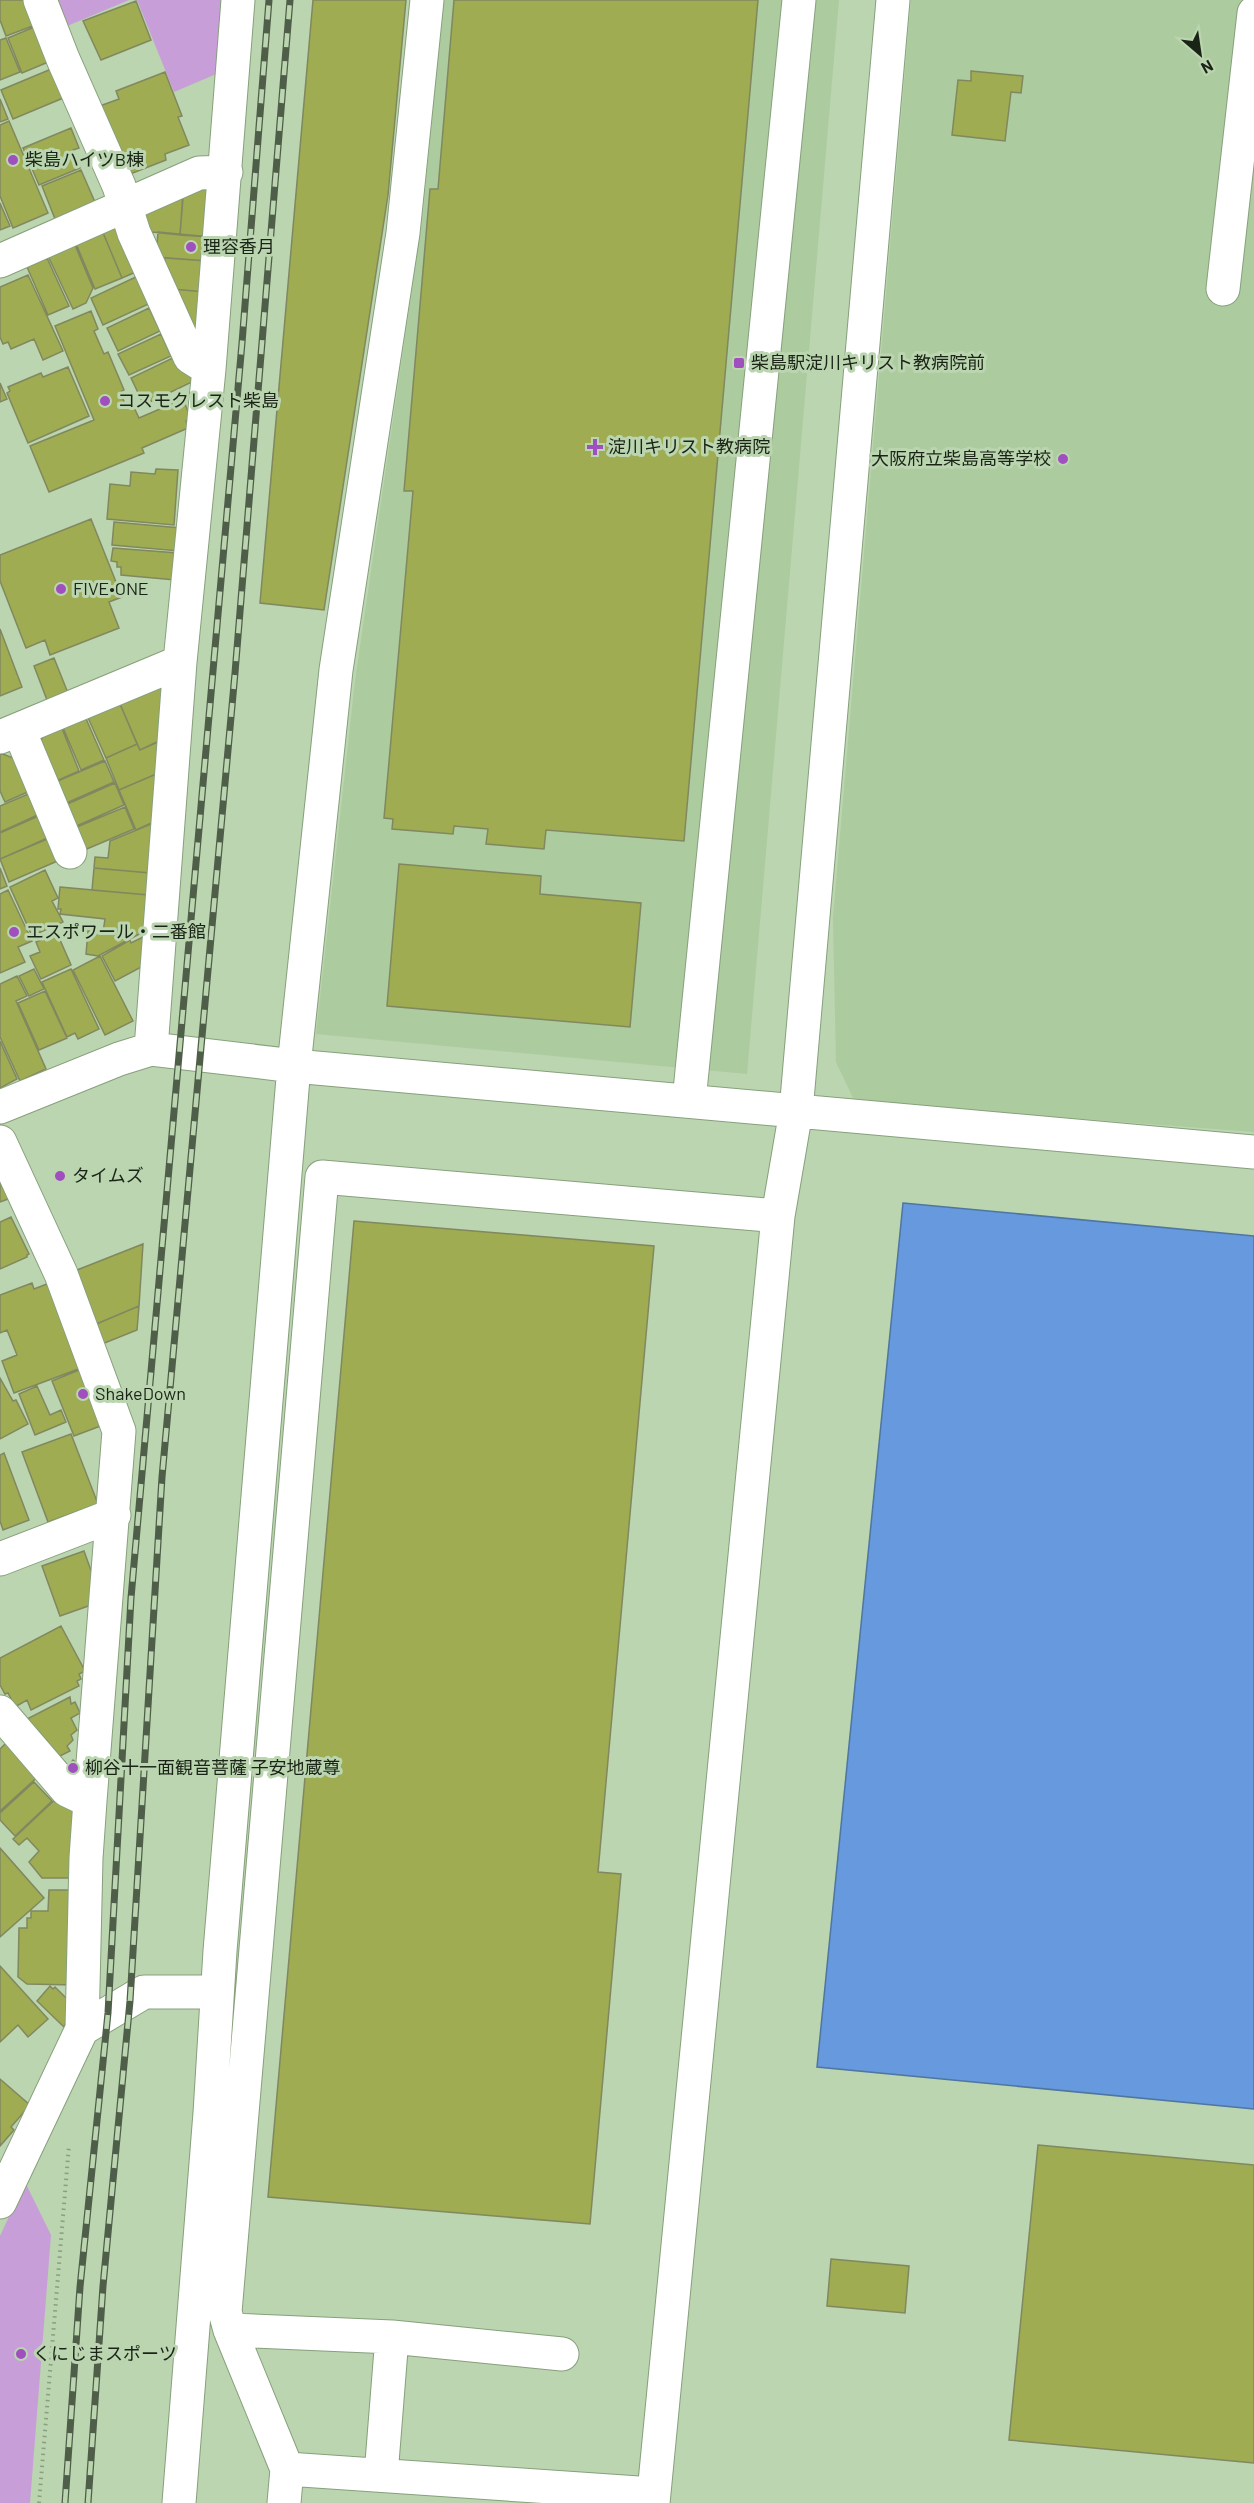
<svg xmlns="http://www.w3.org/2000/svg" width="1254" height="2503" viewBox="0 0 1254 2503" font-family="Barlow,'Noto Sans JP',sans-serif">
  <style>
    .built { fill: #accb9f }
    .green { fill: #c89ed9 }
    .water { fill: #69d; stroke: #4f76a1; stroke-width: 1.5 }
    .building { fill: #9fac52; stroke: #81885f; stroke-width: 1.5 }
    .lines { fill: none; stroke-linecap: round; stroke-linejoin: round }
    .minor-casing { stroke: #87a07c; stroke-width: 35 }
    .path { stroke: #899f80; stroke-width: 4; stroke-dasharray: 1.5 4.5; stroke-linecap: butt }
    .minor { stroke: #fff; stroke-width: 33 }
    .rail-casing { stroke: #4f5e48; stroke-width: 7 }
    .rail { stroke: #bad5af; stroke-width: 4.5; stroke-dasharray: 14; stroke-linecap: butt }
    .poi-dot { fill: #a04fbe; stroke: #bad5af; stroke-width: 2 }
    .labels { text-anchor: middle; stroke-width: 6; stroke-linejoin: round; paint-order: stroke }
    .poi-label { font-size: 18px; fill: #1a2416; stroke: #bad5af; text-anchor: start }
  </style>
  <rect width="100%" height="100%" fill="#bad5af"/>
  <!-- built -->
  <path class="built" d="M443 0H839L747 1074 316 1034 355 681 423 214Z
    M911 0H1254V1132L855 1102 836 1062 833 918Z"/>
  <!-- green -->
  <path class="green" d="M49 0H129L60 29Z
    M137 0H224L221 72 174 92Z
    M25 2182 51 2235 30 2503H0V2236Z"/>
  <!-- water -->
  <path class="water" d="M903 1203 1254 1236V2109L817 2067Z"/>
  <!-- building -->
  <path class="building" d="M0 0H29L38 24 6 36 0 20Z
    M313 0H406L388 195 324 610 260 603Z
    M454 0H758L684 841 546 830 544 849 486 844 488 829 454 826 453 834 392 829 393 819 384 818 413 491H404L430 189H438Z
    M136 1 151 40 101 60 83 21Z
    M39 25 53 60 22 73 8 38Z
    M6 38 20 72 0 80V40Z
    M56 67 68 96 13 119 1 90Z
    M971 71 1023 76 1021 93 1011 92 1005 141 952 135 958 80 971 81Z
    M165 72 182 116 178 117 189 145 165 154 166 160 125 176 97 107 119 99 116 91Z
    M0 99 8 119 0 122Z
    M9 121 48 213 13 228 0 196V125Z
    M71 128 79 148 73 150 80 168 39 185 23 148Z
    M81 170 95 202 55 219 42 186Z
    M193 187 214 190 210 237 180 235 183 192Z
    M183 198 180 235 142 231 143 211Z
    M0 203 10 226 0 230Z
    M117 221 138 271 122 278 101 228Z
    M101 228 122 278 95 289 74 239Z
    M158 232 210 237 208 261 156 257Z
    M75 245 93 288 86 303 73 309 48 256Z
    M47 258 69 306 48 315 27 267Z
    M165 258 208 261 205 292 172 289 164 270Z
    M28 275 63 351 43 360 34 339 11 349 8 342 3 344 0 337V287Z
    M140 275 153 302 103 325 91 298Z
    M172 289 205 292 200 340Z
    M149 308 160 331 118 351 107 328Z
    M91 311 98 329 94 331 104 354 108 352 124 390 120 392 126 406 132 403 139 418 183 399 191 419 186 421 188 428 142 448 144 453 49 492 30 446 94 420 55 326Z
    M161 334 171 356 129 375 118 354Z
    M181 354 194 381 144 405 131 378Z
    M68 367 89 416 28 443 7 393 10 391 8 387 41 373 43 377Z
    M0 383 7 399 0 402Z
    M156 469 178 470 174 525 107 519 110 484 130 486 131 472 155 474Z
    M91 519 122 597 109 602 119 628 50 655 45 640 26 648 0 581V555Z
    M114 522 181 528 179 551 112 545Z
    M113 548 178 553 175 580 121 575V567H117V562L111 561Z
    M0 629 22 687 0 696Z
    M54 658 68 693 47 700 34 666Z
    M162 678 167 738 140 750 117 697Z
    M117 697 137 744 106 758 85 711Z
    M84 714 104 760 81 770 61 723Z
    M61 726 79 771 54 782 39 746 44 733Z
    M161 740V772L119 790 106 758 137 744 140 750Z
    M0 753 16 759 30 791 5 802 0 791Z
    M105 761 114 782 62 805 53 783Z
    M161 772 160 819 136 830 119 790Z
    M115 783 124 805 72 828 63 806Z
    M33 792 42 813 0 832V806Z
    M125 807 134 829 82 851 72 829Z
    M43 814 52 836 0 859V833Z
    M156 822 150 873 94 868 95 857 108 858 110 841Z
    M52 837 62 859 9 882 0 859Z
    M399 864 541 876 540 894 641 903 630 1027 387 1006Z
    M0 868 7 886 0 889Z
    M94 868 150 873 148 895 92 890Z
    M45 870 58 898 52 901 63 922 32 936 10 887Z
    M60 887 148 895 145 931 98 956 86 954 88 931 103 932 105 919 60 914 61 909H58Z
    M8 890 32 941 18 947 25 962 0 973V894Z
    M57 933 71 965 41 979 30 956 40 952 36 942Z
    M147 935 145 965 115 981 102 956 130 940 131 943Z
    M100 956 133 1021 105 1035 73 970Z
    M34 969 44 989 29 996 19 976Z
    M71 969 99 1029 78 1039 75 1033 67 1037 42 982Z
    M17 976 27 996 16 1001 46 1069 20 1081 0 1037V984Z
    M45 991 67 1038 39 1050 18 1003Z
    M0 1041 17 1079 0 1088Z
    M0 1167 11 1198 0 1202Z
    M11 1217 29 1254 27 1255V1257L0 1269V1222Z
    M354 1221 654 1246 598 1872 621 1874 590 2224 268 2197Z
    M143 1244 139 1306 94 1325 72 1272Z
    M52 1282 81 1368 14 1393 2 1361 17 1355 7 1330 0 1333V1295L32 1283 34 1289Z
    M139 1306 137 1330 102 1344 94 1325Z
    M89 1366 111 1422 74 1436 52 1381Z
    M0 1378 13 1401 16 1400 28 1424 0 1439Z
    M37 1386 50 1415 61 1410 66 1422 35 1435 19 1394Z
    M71 1434 98 1504 48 1522 22 1452Z
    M4 1453 29 1520 3 1530 0 1521V1455Z
    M84 1551 98 1590 90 1593 94 1604 60 1616 42 1566Z
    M61 1626 85 1671 79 1674 81 1679 77 1681 79 1686 31 1710 27 1700 15 1707 8 1693 5 1694 0 1685V1658Z
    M70 1697 71 1704 75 1702 80 1713 71 1718 77 1730 71 1735 73 1740 67 1746 70 1751 56 1758 46 1740 41 1742 27 1719Z
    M10 1739 42 1773 0 1811V1749Z
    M73 1760 83 1768 76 1777 66 1769Z
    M34 1782 52 1801 15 1836 0 1820V1813Z
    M61 1794 80 1816 79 1878H42L29 1862 39 1851 27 1838 19 1845 13 1839Z
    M0 1848 44 1898 0 1937Z
    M49 1890H77L75 1985 27 1984 18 1977 19 1928H27V1918H31V1911H48Z
    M0 1966 48 2019 28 2037 18 2025 0 2042Z
    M50 1986 53 1989 55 1987 73 2005 64 2027 37 2001Z
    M0 2079 30 2105 11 2127 14 2130 0 2146Z
    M1038 2145 1254 2165V2463L1009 2440Z
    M831 2259 909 2266 905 2313 827 2306Z"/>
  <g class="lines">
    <!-- minor casing -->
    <g class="minor-casing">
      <path id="minor" d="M40 0 63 59 119 186 134 233 190 357 209 369
        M0 261 199 173 226 172
        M1223 289 1254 13
        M19 730 70 852
        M0 737 180 662
        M151 1049 180 662 209 369 238 0
        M689 1101 799 0
        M0 1107 119 1059 151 1049 294 1066 1254 1152
        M0 1142 61 1274 119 1431 90 1801
        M0 1559 114 1515
        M0 1712 67 1790 90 1801 86 1858 82 2029
        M0 2202 82 2029 144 1992H217
        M230 2330 392 2337 562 2354
        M287 2469 653 2494
        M381 2475 392 2337
        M179 2503 210 2113 220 1951 294 1066 336 670 403 233 427 0
        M284 2503 287 2469 230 2330 225 2312 322 1177 778 1216
        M653 2503 778 1216 796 1111 893 0"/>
    </g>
    <!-- path -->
    <path class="path" d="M39 2503 69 2145"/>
    <!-- minor -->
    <use href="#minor" class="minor"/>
    <!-- rail casing -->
    <g class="rail-casing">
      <path id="rail" d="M65 2503 80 2287 108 2013 131 1598 242 343 269 0
        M88 2503 103 2286 130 2001 162 1477 235 673 290 0"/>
    </g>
    <!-- rail -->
    <use href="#rail" class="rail"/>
  </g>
  <!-- markers -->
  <g class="poi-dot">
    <circle cx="13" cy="160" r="6"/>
    <circle cx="191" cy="247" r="6"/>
    <rect x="733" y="357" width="12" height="12" rx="3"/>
    <circle cx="105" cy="401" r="6"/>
    <path d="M592 438h6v6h6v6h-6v6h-6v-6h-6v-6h6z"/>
    <circle cx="1063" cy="459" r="6"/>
    <circle cx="61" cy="589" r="6"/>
    <circle cx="14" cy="932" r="6"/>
    <circle cx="60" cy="1176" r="6"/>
    <circle cx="83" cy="1394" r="6"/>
    <circle cx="73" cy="1768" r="6"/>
    <circle cx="21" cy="2354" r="6"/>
  </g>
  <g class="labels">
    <!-- poi labels -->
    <g class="poi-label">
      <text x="25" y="166">柴島ハイツB棟</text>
      <text x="203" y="253">理容香月</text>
      <text x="751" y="369">柴島駅淀川キリスト教病院前</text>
      <text x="117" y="407">コスモクレスト柴島</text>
      <text x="608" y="453">淀川キリスト教病院</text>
      <text x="1051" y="465" text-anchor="end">大阪府立柴島高等学校</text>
      <text x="73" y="595">FIVE•ONE</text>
      <text x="26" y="938">エスポワール・二番館</text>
      <text x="72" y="1182">タイムズ</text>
      <text x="95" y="1400">ShakeDown</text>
      <text x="85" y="1774">柳谷十一面観音菩薩 子安地蔵尊</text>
      <text x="33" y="2360">くにじまスポーツ</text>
    </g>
  </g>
  <!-- north arrow -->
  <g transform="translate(1200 54) rotate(151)" stroke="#bad5af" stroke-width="4.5" paint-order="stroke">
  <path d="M0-4.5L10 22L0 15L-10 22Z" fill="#1a2416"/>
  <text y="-9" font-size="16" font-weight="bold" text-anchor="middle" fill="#1a2416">N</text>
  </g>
</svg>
